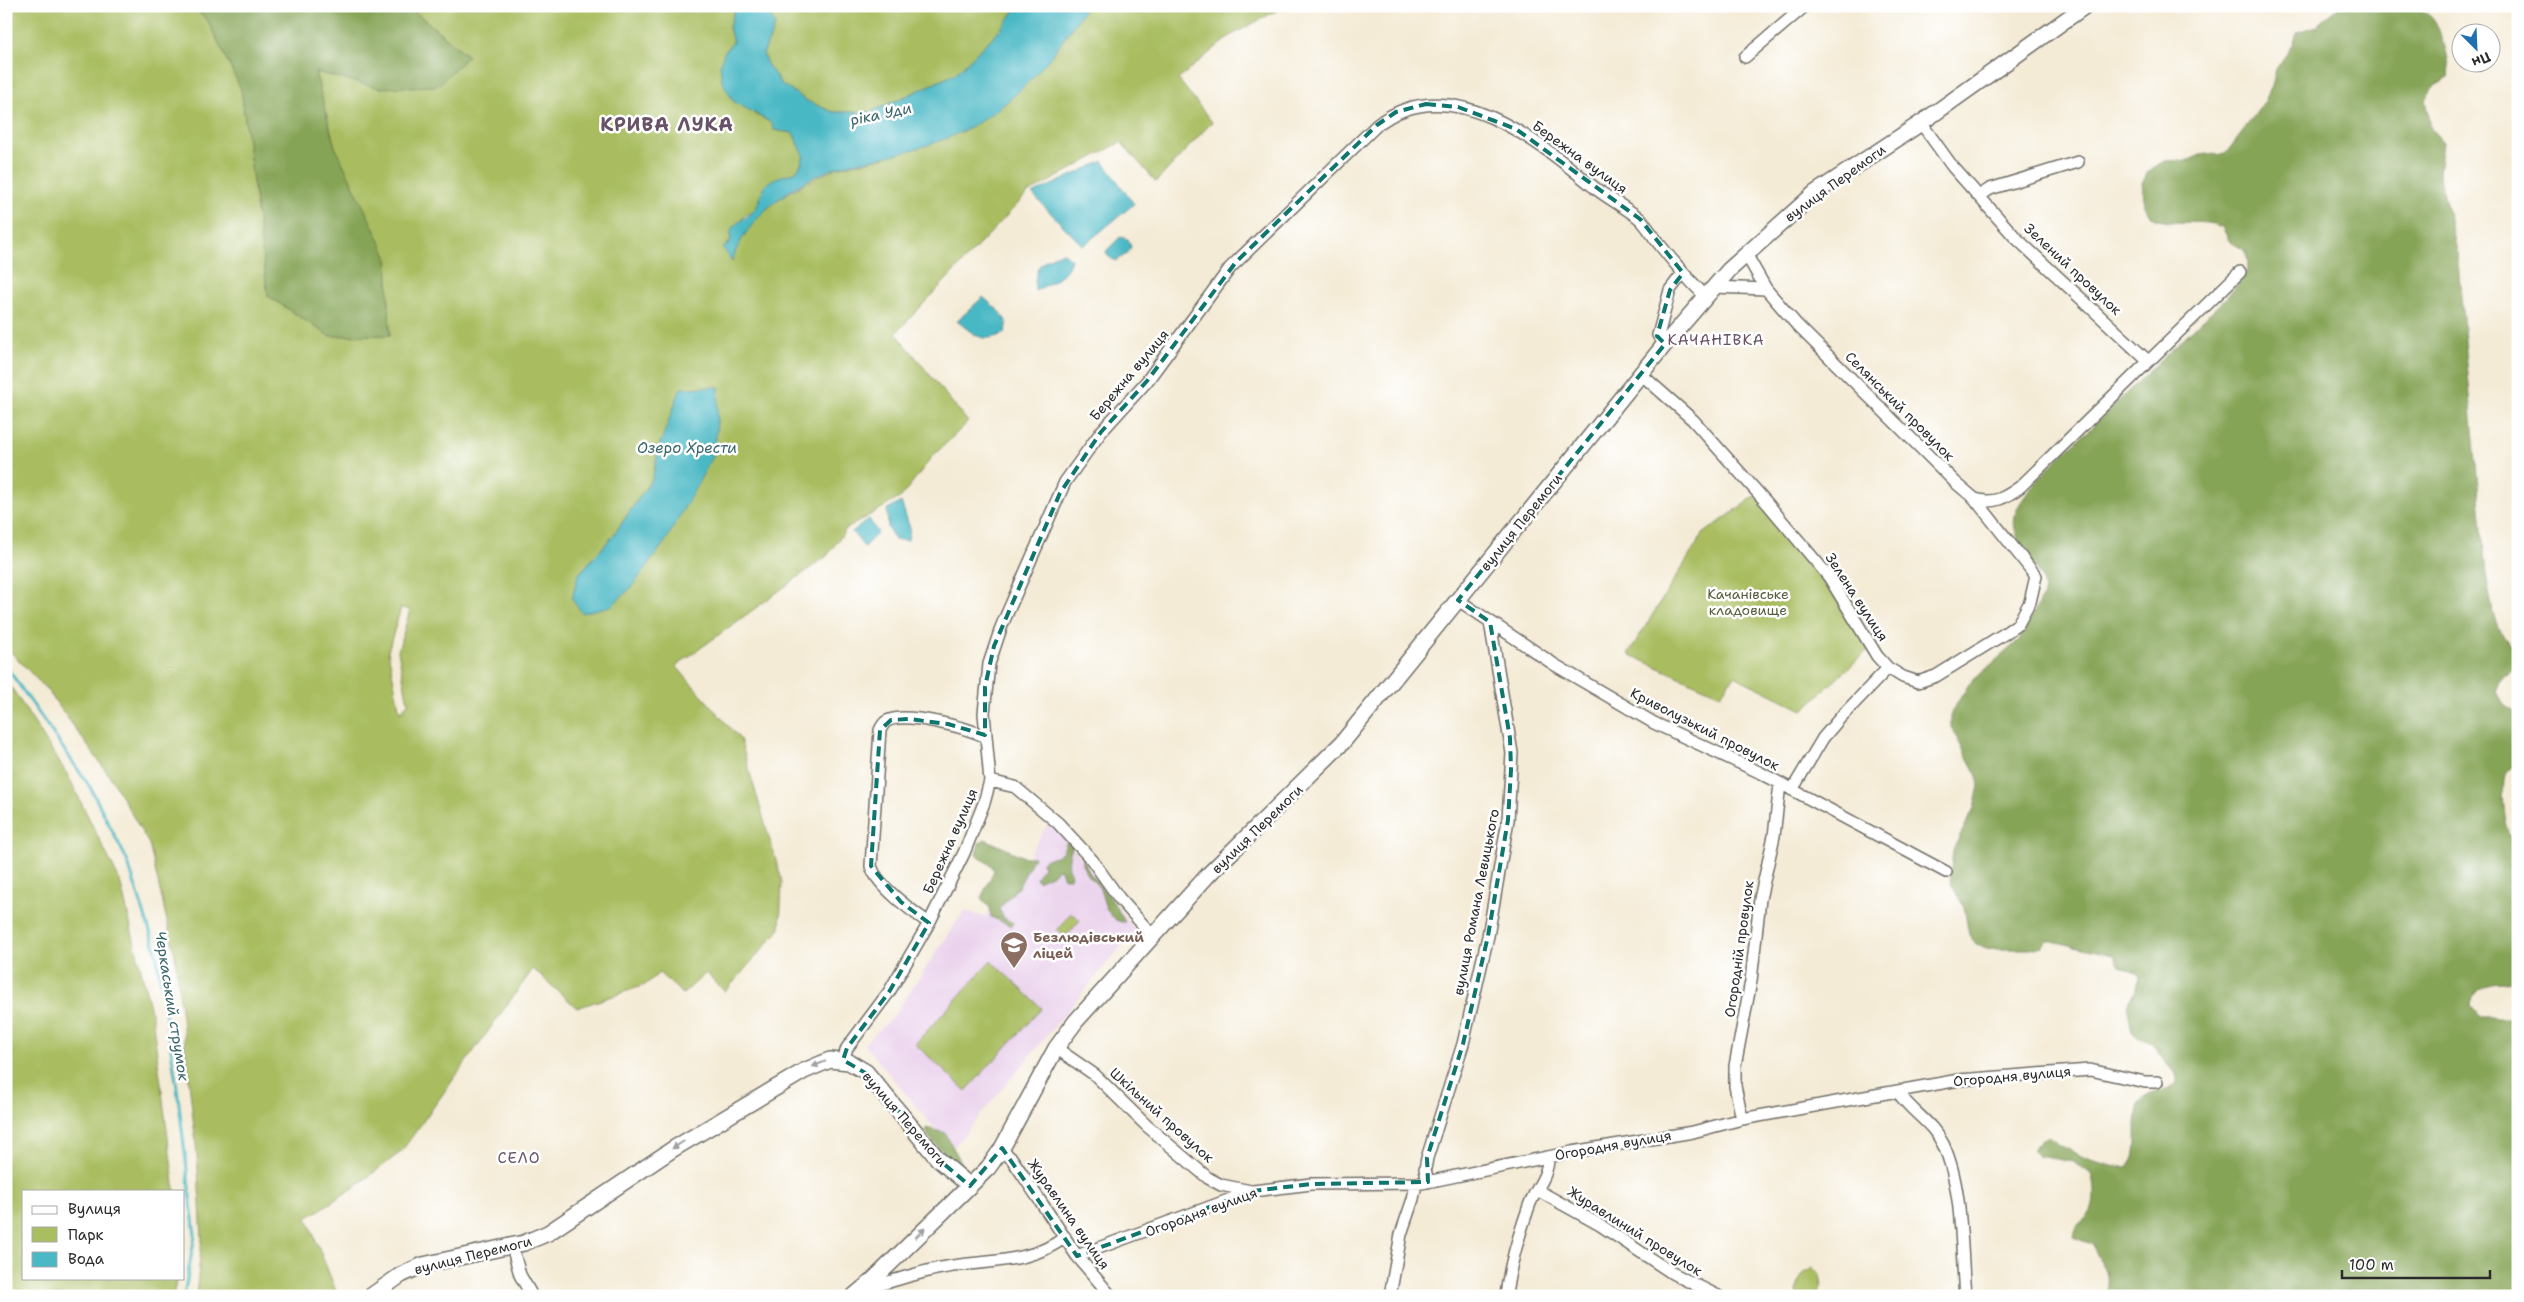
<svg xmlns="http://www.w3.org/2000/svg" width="2524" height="1302" viewBox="0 0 2524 1302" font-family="'Shantell Sans',sans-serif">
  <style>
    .built { fill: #ead1ec }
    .green { fill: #a9bd61; stroke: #6a7446; fill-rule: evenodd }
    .forest { fill: #86a457; stroke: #586841 }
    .water { fill: #4ab8c5; stroke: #3a7278 }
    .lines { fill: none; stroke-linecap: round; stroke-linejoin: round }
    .stream { stroke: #4ab8c5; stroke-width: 3 }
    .minor-casing { stroke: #716e67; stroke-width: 14 }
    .tertiary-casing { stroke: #716e67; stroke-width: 18 }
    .minor { stroke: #fff; stroke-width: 11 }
    .tertiary { stroke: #fff; stroke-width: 15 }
    .rail { stroke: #2b2b2b; stroke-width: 3; stroke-dasharray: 8 4; stroke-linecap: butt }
    .oneway { fill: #a0a0a0 }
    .marked { fill: none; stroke: #0f766e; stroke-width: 4; stroke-dasharray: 10 6; stroke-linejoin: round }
    .labels { text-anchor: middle; stroke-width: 5; stroke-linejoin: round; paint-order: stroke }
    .street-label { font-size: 14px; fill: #2b2b2b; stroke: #fff }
    .park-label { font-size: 14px; fill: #575e3e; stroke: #fff }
    .education-label { font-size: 14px; font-weight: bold; fill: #785e54; stroke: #fff; text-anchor: start }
    .water-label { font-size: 15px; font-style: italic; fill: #376369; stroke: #fff }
    .neighbourhood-label { font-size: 15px; letter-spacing: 1px; fill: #685366; stroke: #fff }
    .district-label { font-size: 19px; font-weight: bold; letter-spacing: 1px; fill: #685366; stroke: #fff }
  </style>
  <rect width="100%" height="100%" fill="#fff"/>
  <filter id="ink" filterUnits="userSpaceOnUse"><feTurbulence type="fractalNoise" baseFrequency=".02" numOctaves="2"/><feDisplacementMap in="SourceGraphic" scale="10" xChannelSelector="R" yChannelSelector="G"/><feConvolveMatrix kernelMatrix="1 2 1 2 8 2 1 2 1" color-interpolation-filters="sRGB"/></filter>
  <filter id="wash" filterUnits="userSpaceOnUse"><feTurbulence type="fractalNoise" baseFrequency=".0096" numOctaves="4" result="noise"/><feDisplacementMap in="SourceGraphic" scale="20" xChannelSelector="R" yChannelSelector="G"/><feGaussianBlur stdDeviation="1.12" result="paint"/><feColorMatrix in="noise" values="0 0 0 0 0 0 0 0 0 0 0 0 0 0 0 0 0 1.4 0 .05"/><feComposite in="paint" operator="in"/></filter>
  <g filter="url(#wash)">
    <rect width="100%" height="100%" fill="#f4ebd6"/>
    <!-- built -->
    <path class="built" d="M1049 822 1071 845 1135 930 952 1149 864 1044 893 1017 964 911 985 917 1005 895Z"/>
    <!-- green -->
    <path class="green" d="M6 6H192L208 21 241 89 268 296 329 336 390 335 387 257 335 147 315 71 380 88 468 56 408 6H736L729 27 733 42 724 53 754 114 772 123 774 130 793 133 804 155C799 176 788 176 770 182L755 210 744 216 729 243 726 244 732 260 737 246 753 220 779 199 803 184 836 168 885 157 1074 25 1086 6H1285L1230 36 1178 79 1212 122 1156 182 1121 142 1028 193 896 333 968 422 932 457 901 497 846 529 827 556 676 666 740 739 782 881 780 929 725 992 706 973 683 994 659 973 645 985 577 1008 533 969 401 1152 352 1189 307 1218 338 1296H196L202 1238 197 1154 175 955 149 844 111 778 48 691 6 647ZM661 441 630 589 578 575 613 536 652 479ZM401 608 410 610 398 651 408 703 400 713 388 651Z
      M772 6H1018L1001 29 955 74 871 112H833L809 102 781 84 767 64 763 54 775 26 771 17Z
      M1755 496 1821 572 1869 649 1803 710 1734 676 1720 695 1628 654 1703 534Z
      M6 679 67 774 120 881 152 1016 175 1191H24V1278H177L173 1296H6Z
      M1071 913 1080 920 1066 937 1057 930Z
      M991 961 1042 1008 966 1091 915 1044Z
      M1813 1267 1820 1274 1822 1286 1816 1296H1798C1794 1285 1803 1271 1813 1267Z"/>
    <!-- forest -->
    <path class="forest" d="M192 6H408L468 56 437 86 380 88 315 72 335 147 387 256 390 335 329 336 268 296 241 89 208 21Z
      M2339 6H2417C2421 14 2427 12 2432 18 2441 29 2452 65 2449 78L2433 87 2426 98 2431 129 2443 142 2439 173 2457 251 2486 575 2493 613 2498 628 2515 650 2516 668 2501 679C2491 696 2504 705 2518 712 2518 727 2520 744 2518 758 2516 767 2507 768 2505 776 2501 790 2504 839 2518 845V873L2515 878 2518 885V983C2498 982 2475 978 2471 1005L2480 1018H2518V1296H2105C2112 1265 2101 1271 2093 1245L2073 1237C2074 1224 2081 1224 2088 1216 2096 1207 2095 1184 2091 1174L2074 1162 2038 1156 2032 1149 2042 1139 2048 1137C2065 1150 2104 1168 2127 1168 2143 1154 2131 1121 2140 1103 2148 1088 2168 1094 2177 1082V1078L2152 1043 2135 1036 2132 1032 2127 1005 2136 991 2140 976 2138 973 2119 965 2113 955 2048 940 2042 946 2031 949H1990L1977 945 1969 935 1964 907 1951 884 1950 877 1953 850 1974 808 1979 785 1977 776 1951 727V713L1969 684 2019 640 2043 595C2050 565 1996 540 2021 502 2039 474 2065 452 2089 430 2123 396 2158 363 2193 329 2210 312 2232 295 2245 274 2250 266 2248 256 2243 249L2230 242 2222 227C2200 217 2173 228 2151 217L2145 206 2142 183 2148 172 2155 166 2165 161 2189 160 2205 153 2219 155 2227 152 2265 101 2272 86 2276 69 2294 43 2297 32 2316 26Z
      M985 839 1024 857H1034L1019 886 999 909 1004 918 1013 923 1012 926 991 917 990 908 981 898 994 871 992 866 976 855 979 843Z
      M1067 841 1073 846C1068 854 1067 867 1071 874L1070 878H1064L1061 871 1057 869 1053 874 1038 881 1036 878 1043 867 1042 862C1053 853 1060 862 1067 841Z
      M1083 858 1089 872 1112 900 1125 922C1109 923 1104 903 1101 892 1097 878 1083 882 1083 858Z
      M926 1128 946 1133C949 1144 963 1161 963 1169L946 1159C943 1146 925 1140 926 1128Z"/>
    <!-- water -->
    <path class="water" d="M736 6H772L771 17 775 26 763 54 767 64 781 84 809 102 833 112H871L955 74 1001 29 1018 6H1086C1053 59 1011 111 952 136 931 145 906 152 883 157 868 161 850 162 835 168 791 184 747 216 732 261L723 248 730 243C732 238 729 234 732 229 738 220 750 217 755 209 761 201 761 187 770 181 787 171 798 180 804 155L793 133 774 130 772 123 733 101 722 81 720 66 724 53 733 42 729 27Z
      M1103 161 1134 204 1083 246 1032 194Z
      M1120 237 1128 239 1131 247 1127 254 1115 261 1108 256 1106 251Z
      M1063 252 1071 259C1067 277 1050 283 1035 291 1034 266 1040 261 1063 252Z
      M983 297 998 310 1007 322 1005 333C982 344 976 336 957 321Z
      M719 387 715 453 665 542 630 589 611 606 582 613 572 599 578 575 613 536 652 479 661 441 681 388Z
      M901 502 910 528 908 540H895L888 528 887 510Z
      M869 519 878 533 864 547 852 532Z"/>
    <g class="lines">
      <!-- stream -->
      <path class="stream" d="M6 666 90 787 127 860 155 947 177 1088 195 1235 184 1296"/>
    </g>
  </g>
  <g filter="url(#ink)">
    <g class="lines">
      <!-- minor casing -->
      <g class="minor-casing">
        <path id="minor" d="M1745 57 1805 6
          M1921 123 1952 166 2015 237 2148 361
          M1979 196 1990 189 2078 162
          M1713 287 1766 289
          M1665 344 1658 335 1659 332 1670 290 1683 273
          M1642 375 1693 420 1767 503 1829 577 1877 656 1888 668 1903 677 1918 682 1936 676 2004 634 2018 624 2030 602 2036 576 1975 499 1956 483 1797 325 1766 289 1746 254
          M1975 499C1994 505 2006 497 2020 487L2240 272
          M1458 600 1555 665 1654 723 1761 773 1946 872
          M990 781 1015 787 1058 823 1092 860 1119 898 1153 936
          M1792 790 1823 738 1840 718 1888 668
          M929 923C912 911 877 886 871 866L880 730C882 727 883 723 887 721 905 711 968 728 986 737
          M1056 1048 1095 1075 1147 1126 1208 1178 1221 1185 1251 1191
          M843 1060 847 1048 889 992 929 923 964 853 984 803 990 781 984 713 989 664 1002 625 1065 482 1101 432 1147 381 1230 268 1377 125C1450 68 1539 142 1595 188 1609 199 1625 207 1639 218 1647 225 1653 237 1660 245 1674 263 1689 280 1705 296
          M1898 1092C1910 1111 1932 1122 1943 1144 1963 1186 1961 1249 1965 1296
          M1742 1119 1735 1086V1066L1751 981 1760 899 1774 836 1780 784
          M1001 1150 1012 1159 1077 1256 1111 1296
          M1428 1182 1425 1169 1427 1158 1463 1044 1488 936 1508 820 1512 753 1490 622
          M1537 1190 1600 1225 1672 1273 1718 1296
          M512 1246 520 1275 532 1296
          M1077 1256 1253 1191 1311 1184 1422 1183 1572 1152 1693 1132 1742 1119 1959 1080 2090 1070 2145 1082H2157
          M865 1288C893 1282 920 1271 947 1267 988 1260 1031 1264 1065 1237
          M1390 1296 1401 1234 1413 1199 1416 1184
          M1506 1296C1509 1266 1519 1235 1529 1206 1535 1189 1549 1176 1548 1157"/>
      </g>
      <!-- tertiary casing -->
      <g class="tertiary-casing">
        <path id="tertiary" d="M371 1296 401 1275 423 1265 524 1243 548 1233 673 1149 804 1071 830 1060 849 1062 866 1072 938 1159 970 1186
          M854 1296 872 1281 988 1168 1001 1150 1056 1048 1076 1021 1209 874 1342 743 1665 344 1729 270 1815 193 1921 123 2085 6"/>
      </g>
      <!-- minor -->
      <use href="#minor" class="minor"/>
      <!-- tertiary -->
      <use href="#tertiary" class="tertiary"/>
      <!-- rail -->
      <path class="rail" d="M2518 6V8"/>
    </g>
    <!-- one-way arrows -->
    <defs><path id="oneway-solid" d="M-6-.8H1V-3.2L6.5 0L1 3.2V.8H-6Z" transform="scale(1.25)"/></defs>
    <g class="oneway">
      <use href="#oneway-solid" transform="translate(819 1064) rotate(158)"/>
      <use href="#oneway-solid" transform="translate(678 1145) rotate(148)"/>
      <use href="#oneway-solid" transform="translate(920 1233) rotate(-44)"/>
    </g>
  </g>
  <!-- marked area -->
  <path class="marked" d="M1426 104 1458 107 1516 129 1640 219 1683 273 1670 290 1657 336 1665 344 1458 600 1490 622 1510 738 1511 770 1508 820 1488 936 1463 1044 1427 1158 1428 1182 1311 1184 1253 1191 1077 1256 1002 1148 970 1186 938 1159 869 1075 843 1060 847 1048 889 992 929 923 901 902 871 866 880 730 891 720 909 719 948 724 985 735V687L994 646 1060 493 1101 432 1147 381 1236 262 1377 125 1396 112Z"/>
  <!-- icons -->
  <defs>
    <g id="school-pin" transform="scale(1.4375)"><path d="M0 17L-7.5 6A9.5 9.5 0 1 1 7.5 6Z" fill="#8d6e63" stroke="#fff"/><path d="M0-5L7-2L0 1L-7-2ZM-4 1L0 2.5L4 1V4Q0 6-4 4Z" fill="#fff"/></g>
  </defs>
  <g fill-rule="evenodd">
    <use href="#school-pin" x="1014" y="945"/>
  </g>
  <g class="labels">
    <!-- street labels -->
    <g class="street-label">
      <text transform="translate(1580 157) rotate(36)" y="5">Бережна вулиця</text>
      <text transform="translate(1835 183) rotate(-36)" y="5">вулиця Перемоги</text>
      <text transform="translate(2073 269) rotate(43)" y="5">Зелений провулок</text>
      <text transform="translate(1129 375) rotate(-50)" y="5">Бережна вулиця</text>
      <text transform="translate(1900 406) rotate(45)" y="5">Селянський провулок</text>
      <text transform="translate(1521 522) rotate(-51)" y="5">вулиця Перемоги</text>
      <text transform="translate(1857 597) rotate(57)" y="5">Зелена вулиця</text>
      <text transform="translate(1705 729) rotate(27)" y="5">Криволузький провулок</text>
      <text transform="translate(1257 829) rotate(-44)" y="5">вулиця Перемоги</text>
      <text transform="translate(950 841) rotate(-66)" y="5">Бережна вулиця</text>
      <text transform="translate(1476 902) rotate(-79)" y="5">вулиця Романа Левицького</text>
      <text transform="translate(1739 949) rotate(-82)" y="5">Огородній провулок</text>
      <text transform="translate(2012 1076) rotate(-5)" y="5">Огородня вулиця</text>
      <text transform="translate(1162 1115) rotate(42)" y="5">Шкільний провулок</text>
      <text transform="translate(905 1119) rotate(49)" y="5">вулиця Перемоги</text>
      <text transform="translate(1613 1145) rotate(-10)" y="5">Огородня вулиця</text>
      <text transform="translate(1201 1212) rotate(-20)" y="5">Огородня вулиця</text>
      <text transform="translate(1069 1214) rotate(55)" y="5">Журавлина вулиця</text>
      <text transform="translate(1635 1231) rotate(32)" y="5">Журавлиний провулок</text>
      <text transform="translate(473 1255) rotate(-14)" y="5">вулиця Перемоги</text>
    </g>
    <!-- park labels -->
    <g class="park-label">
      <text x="1748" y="599">Качанівське<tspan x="1748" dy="16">кладовище</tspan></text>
    </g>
    <!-- education labels -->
    <g class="education-label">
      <text x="1033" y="942">Безлюдівський<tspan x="1033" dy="16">ліцей</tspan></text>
    </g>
    <!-- water labels -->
    <g class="water-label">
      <text transform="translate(881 114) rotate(-12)" y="5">ріка Уди</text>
      <text x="687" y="453">Озеро Хрести</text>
      <text transform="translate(172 1006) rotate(81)" y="5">Черкаський струмок</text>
    </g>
    <!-- neighbourhood labels -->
    <g class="neighbourhood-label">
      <text x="1716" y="345">КАЧАНІВКА</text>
      <text x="519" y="1163">СЕЛО</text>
    </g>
    <!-- district labels -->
    <g class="district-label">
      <text x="667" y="131">КРИВА ЛУКА</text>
    </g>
  </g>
  <!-- margin -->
  <rect width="2524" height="1302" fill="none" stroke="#fff" stroke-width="25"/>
  <!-- legend -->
  <rect x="22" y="1190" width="162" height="90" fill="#ffffff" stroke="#aaaaaa"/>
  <rect x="32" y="1206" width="25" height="8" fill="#ffffff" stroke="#aaaaaa"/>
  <text x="68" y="1214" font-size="15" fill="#2b2b2b">Вулиця</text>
  <rect x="32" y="1227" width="25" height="15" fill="#a9bd61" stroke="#aaaaaa"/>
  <text x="68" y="1240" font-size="15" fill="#2b2b2b">Парк</text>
  <rect x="32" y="1252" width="25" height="15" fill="#4ab8c5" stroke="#aaaaaa"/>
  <text x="68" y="1264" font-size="15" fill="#2b2b2b">Вода</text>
  <!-- north arrow -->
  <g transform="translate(2476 48) rotate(156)"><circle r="24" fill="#ffffff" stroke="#aaaaaa"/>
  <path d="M0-4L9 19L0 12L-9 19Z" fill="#1f6fb2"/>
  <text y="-8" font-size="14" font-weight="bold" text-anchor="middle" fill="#2b2b2b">Пн</text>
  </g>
  <!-- scale -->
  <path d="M2342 1270v8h148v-8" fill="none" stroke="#2b2b2b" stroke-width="2.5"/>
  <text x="2349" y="1270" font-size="15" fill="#2b2b2b" stroke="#ffffff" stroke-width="4" paint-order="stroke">100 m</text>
</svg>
